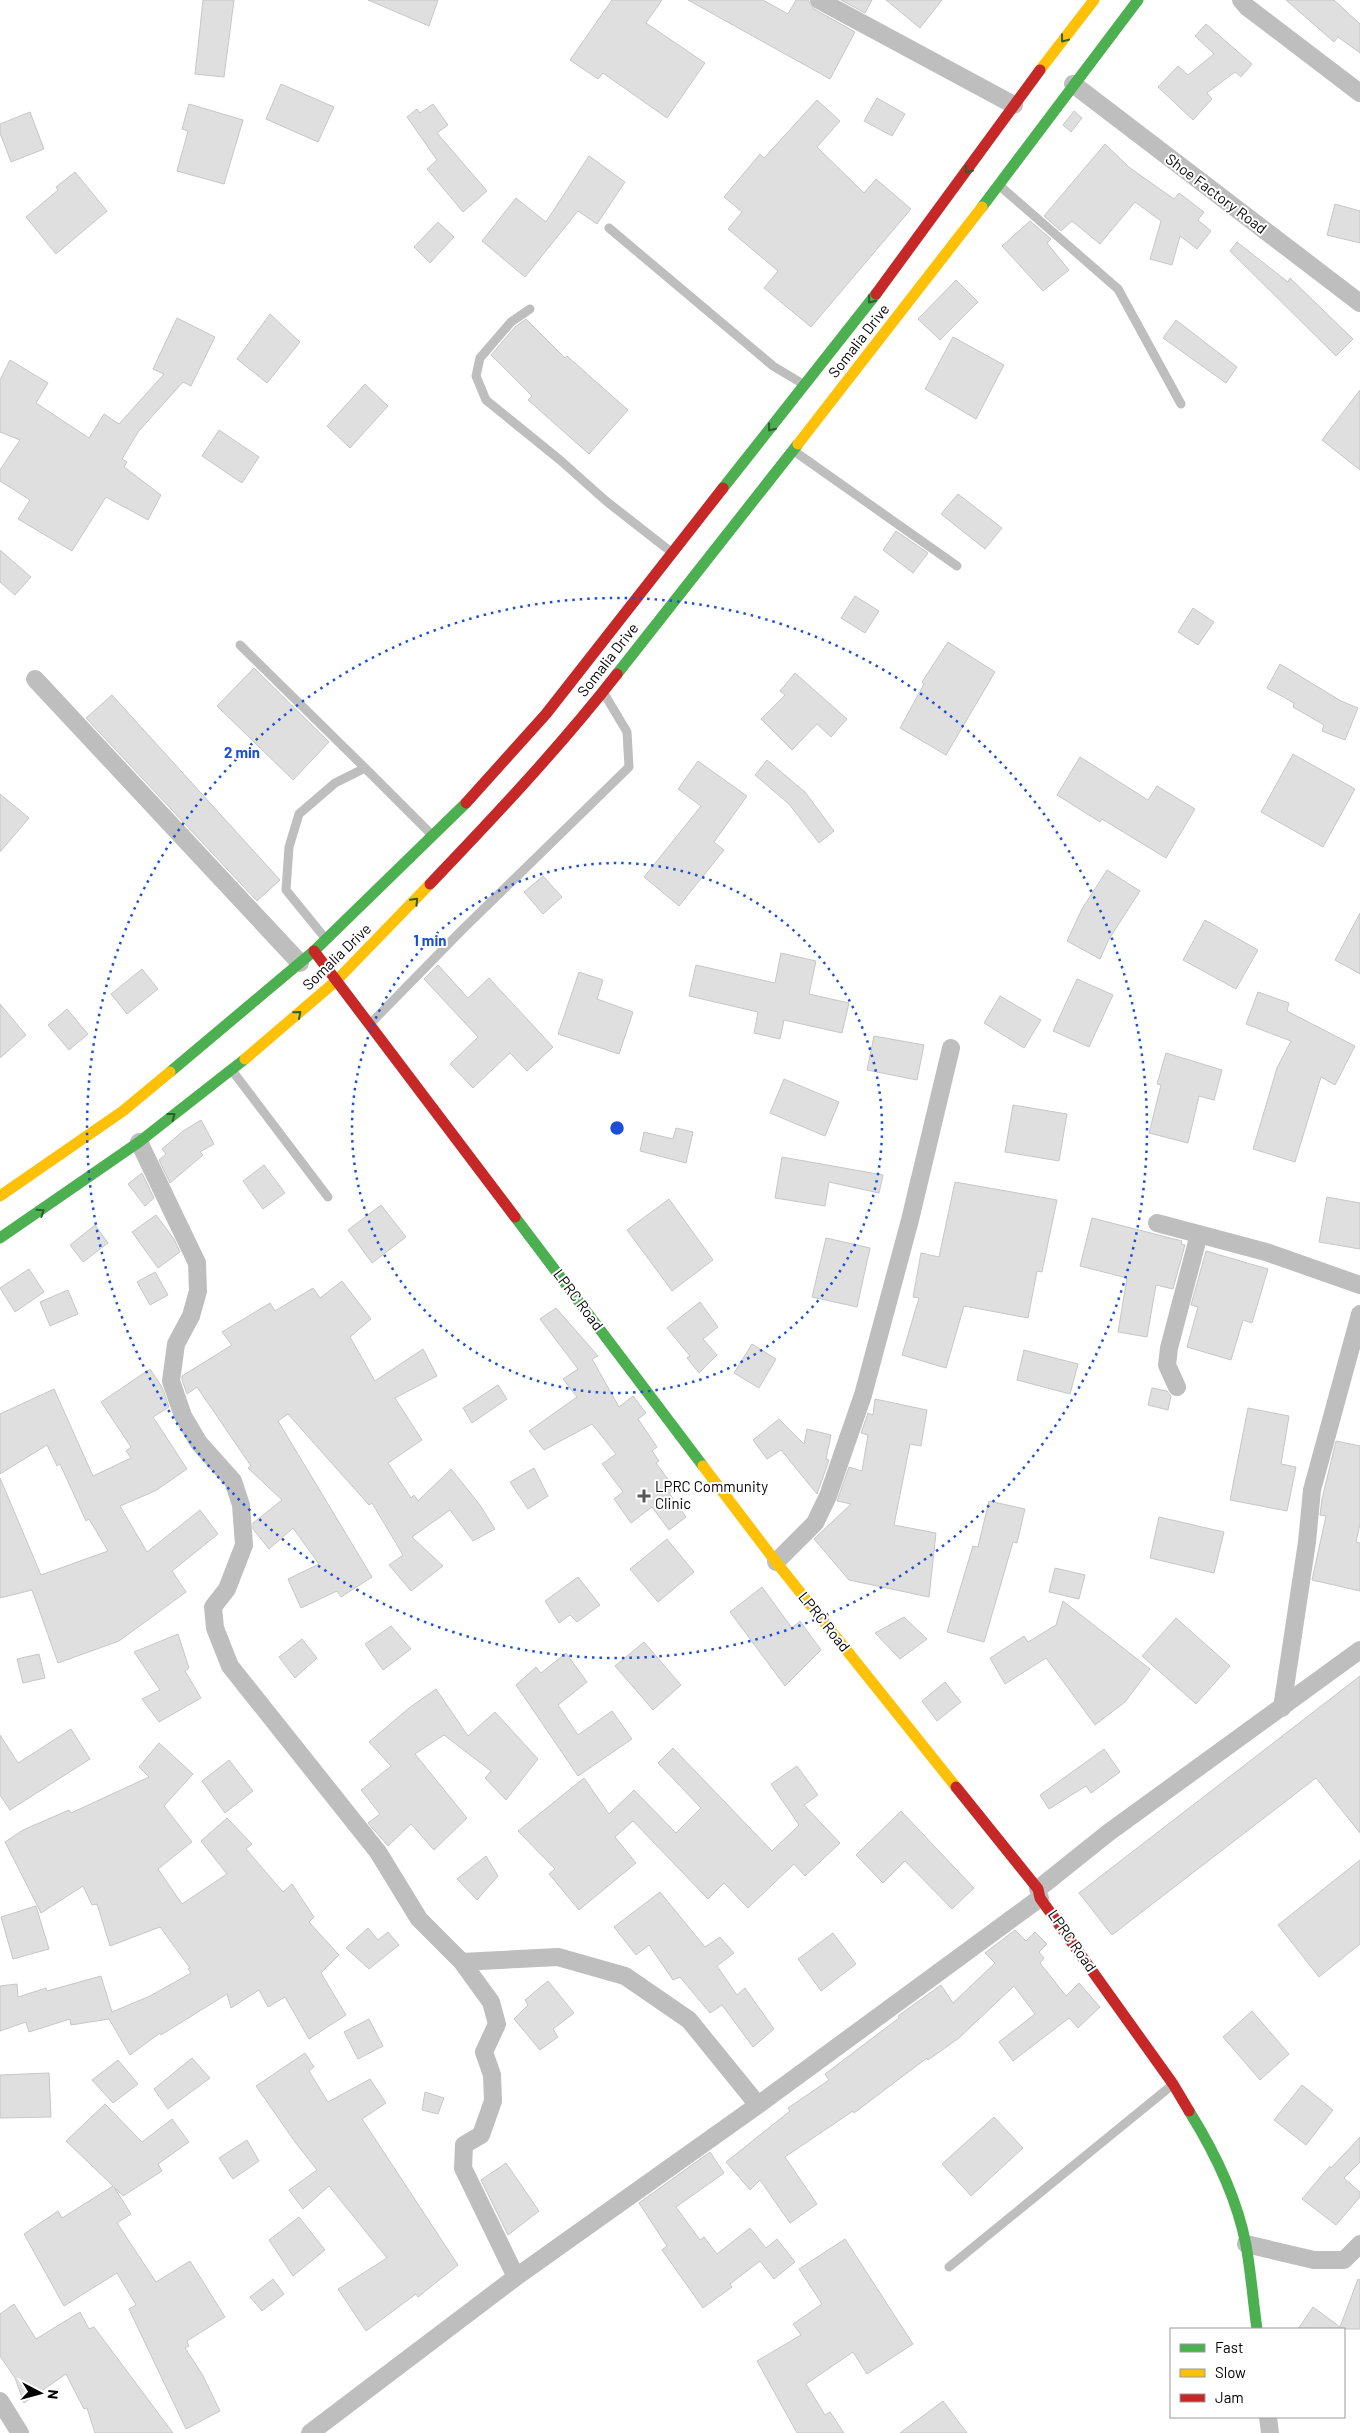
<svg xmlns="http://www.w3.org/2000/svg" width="1360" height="2433" viewBox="0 0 1360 2433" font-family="Barlow,sans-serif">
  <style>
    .building { fill: #dfdfdf; stroke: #c7c7c7 }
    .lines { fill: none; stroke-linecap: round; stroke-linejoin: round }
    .lane { stroke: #bebebe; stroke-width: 9 }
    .street { stroke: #bebebe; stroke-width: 18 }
    .fast { stroke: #4caf50; stroke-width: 11 }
    .slow { stroke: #ffc107; stroke-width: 11 }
    .jam { stroke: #c62828; stroke-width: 11 }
    .oneway { stroke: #2a602c }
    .ring { fill: none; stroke: #1d4ed8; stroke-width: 2.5; stroke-dasharray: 2.5 5 }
    .poi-dot { fill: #595959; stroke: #fff; stroke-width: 2 }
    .labels { text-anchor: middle; stroke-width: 4; stroke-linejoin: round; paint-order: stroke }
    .street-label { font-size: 15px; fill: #000; stroke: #fff }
    .poi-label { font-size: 15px; fill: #000; stroke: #fff; text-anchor: start }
    .centre { fill: #1d4ed8; stroke: #fff; stroke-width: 2.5 }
    .ring-label { font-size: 15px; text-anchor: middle; font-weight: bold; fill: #1d4ed8; stroke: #fff; stroke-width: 4; stroke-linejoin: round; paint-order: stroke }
  </style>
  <rect width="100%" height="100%" fill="#fff"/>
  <!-- building -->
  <path class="building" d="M203 0H234L224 77 195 74Z
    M368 0H438L429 26Z
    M612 0H662L646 23 705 63 667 118 603 73 598 79 570 60Z
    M688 0H763L788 14 796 0H808L814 9 855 32 830 79Z
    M841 0H872L865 13Z
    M886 0H942L920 28Z
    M1286 0H1334L1360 24V53L1338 37 1334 42Z
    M1206 24 1252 64 1241 77 1235 72 1207 93 1212 99 1193 120 1158 87 1178 66 1188 75 1214 54 1195 36Z
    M281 84 334 107 318 142 266 119Z
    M877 98 905 114 892 136 864 121Z
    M817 100 840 121 817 147 864 193 876 179 911 209 811 327 764 288 778 271 728 229 742 212 724 197 760 154 764 158Z
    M189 104 243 120 224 184 177 171 188 131 182 129Z
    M433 104 448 125 437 133 487 191 463 212 427 169 437 160 407 117 417 109 420 113Z
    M1074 111 1082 118 1071 132 1063 125Z
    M30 112 44 149 11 162 0 133V124Z
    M1105 144 1130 168 1174 199 1179 193 1204 212 1198 220 1211 231 1197 249 1180 236 1172 265 1150 259 1161 221 1135 202 1100 244 1072 221 1061 231 1044 216Z
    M589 156 625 182 597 224 578 211 525 277 482 241 516 198 546 222Z
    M75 172 107 211 56 254 26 217 58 190 56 187Z
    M1335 204 1360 211V243L1327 235Z
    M1030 221 1051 239 1047 243 1069 270 1043 291 1002 246Z
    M438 222 454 237 430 263 414 247Z
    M1237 242 1288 282 1290 278 1353 339 1336 356 1230 251Z
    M956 280 978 302 940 340 918 319Z
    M270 314 300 342 267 383 237 359Z
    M177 318 215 337 191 386 183 382 138 432 122 459 127 462 124 467 161 495 148 520 106 497 72 551 18 519 30 500 0 481V470L20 440 0 432V380L10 360 48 383 36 403 89 438 104 414 119 424 164 374 153 369Z
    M526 319 565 358 567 356 628 410 589 454 528 400 532 396 491 355 515 327Z
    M1176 320 1237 367 1226 383 1163 338Z
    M953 337 1004 365 976 419 925 389Z
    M365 384 388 406 350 448 327 426Z
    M1360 390V470L1322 440Z
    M219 430 259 457 242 483 202 456Z
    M958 494 1002 528 985 549 941 514Z
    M896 531 928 553 913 573 883 550Z
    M0 550 31 577 15 595 0 582Z
    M855 596 879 611 865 633 841 618Z
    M1193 608 1214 622 1198 645 1178 632Z
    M948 642 995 672 946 755 900 728 924 684 922 682Z
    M1280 664 1341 701 1358 708 1345 740 1322 731 1324 725 1293 707 1294 703 1267 688Z
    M254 668 329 742 293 780 217 706Z
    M795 673 847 719 831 737 817 724 792 750 761 719 785 695 780 691Z
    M112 695 280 880 257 901 86 718Z
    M1293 754 1355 789 1323 847 1261 812Z
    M1080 757 1148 800 1157 786 1195 809 1166 858 1102 819 1100 822 1057 795Z
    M767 760 805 792 834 831 819 843 789 804 755 775Z
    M698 761 747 796 714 842 724 850 679 906 644 877 701 806 678 789Z
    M0 794 29 818 0 852Z
    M1107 870 1140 891 1109 939 1100 959 1067 941 1082 909Z
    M543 876 562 897 543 914 524 892Z
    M1360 913V974L1335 960Z
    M1205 920 1258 950 1236 989 1183 960Z
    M781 953 816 961 809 994 849 1003 842 1033 784 1020 780 1039 754 1033 758 1012 689 996 696 965 775 983Z
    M438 965 468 998 489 978 553 1047 527 1071 510 1053 473 1088 450 1064 478 1037 424 979Z
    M142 969 158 989 127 1014 111 994Z
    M579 972 603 980 597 999 633 1012 619 1054 558 1034Z
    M1077 979 1113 995 1089 1047 1053 1031Z
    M1258 992 1289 1003 1287 1011 1355 1046 1335 1085 1321 1077 1295 1162 1253 1149 1277 1068 1291 1041 1246 1024Z
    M1000 996 1041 1020 1024 1048 984 1023Z
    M0 1004 26 1035 0 1058Z
    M67 1009 88 1034 69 1050 48 1025Z
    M874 1036 924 1045 917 1080 867 1070Z
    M1166 1053 1222 1070 1214 1100 1199 1096 1188 1143 1149 1133 1161 1085 1157 1084Z
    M784 1079 839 1102 825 1136 770 1113Z
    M1013 1105 1067 1114 1059 1161 1005 1152Z
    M201 1120 214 1144 200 1152 203 1155 170 1183 159 1160 166 1154 162 1149 183 1131Z
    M676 1128 693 1132 686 1163 640 1151 644 1132 673 1139Z
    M782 1157 883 1175 879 1193 829 1182 825 1206 775 1198Z
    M264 1165 285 1193 263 1209 243 1181Z
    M142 1173 154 1198 145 1206 128 1184Z
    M955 1182 1057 1200 1042 1272 1037 1271 1028 1318 964 1306 946 1368 902 1355 919 1298 913 1297 921 1253 939 1257Z
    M1327 1197 1360 1203V1249L1319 1242Z
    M669 1199 713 1260 672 1291 627 1230Z
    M381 1205 406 1237 372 1263 348 1230Z
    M156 1215 174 1239 180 1252 158 1268 132 1232Z
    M1092 1218 1182 1241 1181 1244 1185 1245 1173 1289 1156 1285 1147 1337 1118 1332 1127 1278 1080 1266Z
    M95 1225 108 1243 83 1262 70 1245Z
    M826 1238 870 1248 857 1307 812 1297Z
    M1206 1251 1268 1269 1252 1323 1243 1320 1231 1360 1187 1347 1198 1307 1191 1305Z
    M29 1269 44 1292 15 1312 0 1288Z
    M155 1272 168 1295 150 1305 137 1282Z
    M342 1281 371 1319 350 1337 375 1381 423 1349 437 1376 395 1398 422 1440 388 1463 411 1498 414 1495 418 1501 451 1469 480 1505 495 1529 473 1541 450 1510 412 1537 443 1566 411 1591 389 1565 403 1555 372 1503 369 1505 288 1414 278 1421 372 1577 341 1597 337 1591 301 1608 288 1579 319 1564 293 1528 269 1549 253 1529V1523L282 1500 248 1468 251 1466 197 1387 187 1394 182 1380V1376L232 1345 222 1332 270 1303 275 1311 313 1288 320 1298Z
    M68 1290 78 1314 50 1326 40 1302Z
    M700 1302 718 1327 703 1339 717 1355 699 1373 687 1358 690 1356 667 1328Z
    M556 1308 598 1356 592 1359 619 1407 633 1396 646 1413 638 1419 657 1447 652 1451 659 1461 656 1463 675 1489 669 1493 686 1517 669 1530 652 1507 631 1523 614 1499 623 1492 602 1464 616 1454 592 1424 544 1450 529 1431 577 1397 563 1379 578 1369 540 1319Z
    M752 1344 776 1359 759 1388 734 1373Z
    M1024 1350 1078 1364 1070 1394 1017 1380Z
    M150 1369 162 1387 169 1407 153 1417 187 1469 155 1491 120 1506 147 1552 200 1510 218 1534 172 1571 186 1592 119 1641 58 1663 32 1590 0 1598V1478L41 1575 108 1551 89 1519 86 1521 60 1464 57 1466 47 1445 0 1474V1414L54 1389 93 1476 131 1458 126 1451 131 1447 101 1402Z
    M498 1385 507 1399 472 1423 463 1408Z
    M1152 1388 1167 1391 1171 1396 1168 1410 1148 1405Z
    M875 1399 927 1410 921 1446 910 1444 894 1525 936 1533 929 1597 849 1580 814 1539 851 1504 837 1501 849 1467 862 1471 868 1435 861 1433 868 1413 873 1415Z
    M1248 1408 1289 1416 1281 1464 1296 1467 1287 1511 1230 1500Z
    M779 1419 804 1444 807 1429 831 1435 826 1459 829 1460 817 1494 781 1450 767 1459 753 1440Z
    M1336 1441 1360 1446V1524L1356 1542 1360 1543V1591L1312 1580 1326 1516 1320 1515 1322 1499Z
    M534 1468 548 1496 528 1509 510 1482Z
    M989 1501 1025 1509 1017 1543 1013 1542 984 1642 947 1632 973 1546 978 1547Z
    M1159 1517 1224 1532 1214 1573 1150 1558Z
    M667 1539 694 1572 658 1602 630 1569Z
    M1055 1568 1085 1575 1079 1599 1049 1592Z
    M578 1577 600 1605 577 1622 570 1615 559 1623 545 1601Z
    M762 1587 792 1628 800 1621 821 1650 785 1686 730 1612Z
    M1063 1601 1150 1669 1125 1702 1095 1725 1046 1658 1005 1684 990 1658 1024 1636 1028 1642 1056 1625Z
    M904 1617 927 1639 900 1659 875 1633Z
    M1176 1618 1230 1666 1196 1704 1142 1656Z
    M391 1626 411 1649 383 1670 365 1644Z
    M178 1634 189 1668 185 1671 201 1698 159 1722 142 1699 160 1690 134 1652Z
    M302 1639 317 1658 295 1678 279 1657Z
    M644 1642 681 1685 653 1710 615 1666Z
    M566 1653 587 1682 558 1705 578 1735 612 1711 632 1739 578 1776 516 1685 536 1667 541 1673Z
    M39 1654 45 1678 23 1683 17 1659Z
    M1360 1676V1833L1316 1778 1112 1935 1079 1893Z
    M945 1682 961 1702 937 1721 922 1701Z
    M436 1689 468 1736 495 1712 538 1759 506 1800 485 1778 491 1771 444 1735 415 1754 467 1818 434 1850 411 1824 388 1846 368 1823 380 1814 361 1790 391 1766 369 1742 409 1708Z
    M71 1729 90 1759 10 1810 0 1795V1735L18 1763Z
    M159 1743 193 1774 164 1806 192 1842 158 1869 182 1904 227 1874 201 1841 227 1818 252 1844 246 1849 283 1892 292 1884 314 1917 309 1922 339 1955 321 1973 346 2015 309 2039 285 1997 268 2007 259 1990 231 2008 227 1994 161 2035 160 2033 130 2055 109 2019 71 2025 70 2019 29 2032 26 2022 0 2031V1986L17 1984 18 1997 46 1988 47 1991 101 1976 112 2012 150 1996 191 1973 188 1969 190 1968 160 1927 110 1946 97 1904 92 1905 83 1886 41 1913 5 1842 23 1830 69 1810 71 1813 149 1777 139 1767Z
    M673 1748 772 1851 799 1825 771 1784 797 1766 818 1795 804 1805 840 1843 805 1876 794 1864 748 1908 724 1883 708 1899 633 1821 615 1837 636 1863 579 1910 549 1874 555 1869 518 1831 584 1778 609 1814 634 1790 676 1833 701 1808 658 1763Z
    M1104 1749 1120 1772 1091 1793 1086 1786 1049 1809 1040 1795Z
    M229 1760 253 1791 225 1813 202 1781Z
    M901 1811 974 1888 952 1909 905 1861 883 1883 856 1855Z
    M486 1856 498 1876 477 1900 457 1879Z
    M1360 1860V1944L1319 1977 1278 1925Z
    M660 1892 705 1947 720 1937 734 1953 717 1966 737 1995 745 1988 774 2029 753 2047 722 2005 710 2013 680 1977 673 1980 649 1945 636 1955 614 1927Z
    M36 1906 49 1949 13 1959 1 1917Z
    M368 1928 378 1940 388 1932 399 1945 369 1969 346 1948Z
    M1015 1930 1026 1941 1035 1932 1047 1944 1039 1952 1044 1958 1040 1963 1066 1996 1079 1983 1100 2007 1078 2028 1069 2018 1013 2061 999 2042 1035 2014 1014 1986 959 2038 928 2060 927 2058 854 2113 853 2111 785 2157 817 2204 790 2223 760 2180 750 2190 726 2162 790 2111 788 2108 829 2080 825 2074 899 2018 898 2016 941 1985 953 2003 995 1963 985 1953Z
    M833 1933 856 1964 821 1991 798 1959Z
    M548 1981 574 2013 553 2029 558 2037 540 2050 514 2019 528 2005 525 2000Z
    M1252 2011 1289 2054 1260 2080 1223 2037Z
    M369 2019 383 2046 358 2059 344 2032Z
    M305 2053 314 2067 309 2071 328 2102 370 2079 386 2103 362 2119 458 2265 418 2297 416 2294 366 2331 338 2289 387 2258 329 2186 303 2209 289 2190 317 2170 295 2142 256 2086Z
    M192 2058 210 2078 168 2109 154 2089Z
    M118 2060 138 2084 113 2103 92 2080Z
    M49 2073 51 2117 0 2118V2075Z
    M1302 2085 1333 2110 1306 2145 1274 2120Z
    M425 2092 444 2098 438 2114 422 2110Z
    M105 2104 142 2142 172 2119 189 2142 158 2164 162 2171 123 2196 114 2187 131 2214 117 2223 156 2282 190 2261 225 2317 187 2341 189 2346 185 2348 202 2374 220 2411 186 2429 129 2309 136 2305 117 2273 64 2306 24 2234 58 2211 62 2218 113 2186 66 2141Z
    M994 2117 1023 2148 971 2196 942 2164Z
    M1360 2137V2162L1344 2178 1360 2192V2197L1336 2225 1302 2199 1330 2166 1331 2168Z
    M247 2140 259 2161 233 2179 219 2158Z
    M710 2152 724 2173 676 2207 700 2240 704 2237 717 2254 750 2228 766 2248 777 2239 795 2262 774 2279 760 2261 730 2284 732 2287 703 2308 662 2250 667 2246 639 2203Z
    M506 2163 539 2211 508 2235 481 2180Z
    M299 2217 325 2250 293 2276 269 2240Z
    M845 2239 913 2344 867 2374 853 2352 806 2384 825 2415 830 2412 844 2433H797L757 2361 801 2335 793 2324 822 2304 799 2269Z
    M273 2279 284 2294 262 2311 250 2297Z
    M1358 2279 1360 2280V2329H1298L1313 2307 1340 2327Z
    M14 2304 36 2339 80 2312 89 2329 94 2327 173 2433H95L87 2408 84 2409 66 2374 24 2403 15 2378 0 2356V2314Z
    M943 2401 967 2433H900Z"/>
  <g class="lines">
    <!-- lane -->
    <path class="lane" d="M1001 187 1118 289 1181 404
      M609 228 773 366 803 384
      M530 309 511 322 480 358 476 376 486 400 560 460 606 501 670 551
      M794 451 957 566
      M240 645 365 768
      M325 938 286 890 289 847 299 814 335 783 365 768 430 833
      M371 1023 462 930 629 767 627 732 605 695
      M234 1073 328 1197
      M949 2267 1171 2086"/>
    <!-- street -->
    <path class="street" d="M819 0 1014 105
      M1241 0 1247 7 1360 93
      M1073 84 1360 303
      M35 679 300 963
      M139 1142 197 1263 198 1291 191 1316 176 1344 171 1381 183 1416 199 1443 233 1481 241 1505 244 1545 227 1589 213 1607 215 1628 230 1666 378 1852 419 1919 462 1962 491 2002 497 2024 484 2052 492 2075 493 2101 481 2135 464 2145 463 2168 516 2277
      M1157 1223 1266 1252 1360 1285
      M1177 1387 1167 1365 1169 1348 1199 1234
      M776 1562 815 1523 828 1496 863 1395 910 1220 951 1048
      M1282 1708 1307 1542 1312 1490 1360 1314
      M1038 1889 1108 1833 1360 1650
      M462 1962 558 1957 625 1976 689 2020 758 2105
      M1246 2244 1314 2260H1344L1360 2244
      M0 2401 20 2433
      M1268 2417 1270 2433
      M310 2433 516 2277 758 2105 1040 1898"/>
    <!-- fast -->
    <path class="fast" d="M982 207 1138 0
      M723 488 876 294
      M617 674 798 444
      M170 1072 314 951 466 803
      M515 1217 703 1466
      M0 1238 139 1142 245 1059
      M1189 2111C1214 2151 1237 2198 1246 2245 1251 2273 1253 2301 1257 2329"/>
    <!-- slow -->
    <path class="slow" d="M1040 70 1094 0
      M798 444 982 207
      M245 1059 336 981 430 884
      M0 1196 123 1111 170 1072
      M703 1466 776 1562 956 1787"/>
    <!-- jam -->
    <path class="jam" d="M876 294 1040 70
      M466 803 546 714 723 488
      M430 884C495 816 559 748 617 674
      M314 951 515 1217
      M956 1787 1038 1889 1040 1898 1173 2084 1189 2111"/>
  </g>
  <!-- one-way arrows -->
  <defs><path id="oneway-chevron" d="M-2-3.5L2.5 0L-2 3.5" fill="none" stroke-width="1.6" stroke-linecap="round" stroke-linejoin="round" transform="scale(1.25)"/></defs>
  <g class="oneway">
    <use href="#oneway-chevron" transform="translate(1064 39) rotate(127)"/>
    <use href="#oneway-chevron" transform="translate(968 170) rotate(126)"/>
    <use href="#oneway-chevron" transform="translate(871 300) rotate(128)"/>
    <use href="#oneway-chevron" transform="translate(771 428) rotate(128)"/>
    <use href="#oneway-chevron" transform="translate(415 901) rotate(-46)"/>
    <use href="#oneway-chevron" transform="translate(298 1014) rotate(-41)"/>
    <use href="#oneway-chevron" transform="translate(172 1116) rotate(-37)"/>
    <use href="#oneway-chevron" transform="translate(41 1212) rotate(-34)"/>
  </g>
  <!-- distance rings -->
  <g class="ring">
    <circle cx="617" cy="1128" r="265"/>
    <circle cx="617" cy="1128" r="530"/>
  </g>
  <!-- markers -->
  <path class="poi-dot" d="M641.5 1488.5h5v5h5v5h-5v5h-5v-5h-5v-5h5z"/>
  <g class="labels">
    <!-- street labels -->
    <g class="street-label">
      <text transform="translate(1216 194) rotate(37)" y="5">Shoe Factory Road</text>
      <text transform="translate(859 341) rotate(-52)" y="5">Somalia Drive</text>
      <text transform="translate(608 660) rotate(-52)" y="5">Somalia Drive</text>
      <text transform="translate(337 957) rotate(-44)" y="5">Somalia Drive</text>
      <text transform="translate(578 1300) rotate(53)" y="5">LPRC Road</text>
      <text transform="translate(824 1622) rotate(51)" y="5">LPRC Road</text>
      <text transform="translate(1072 1941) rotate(55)" y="5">LPRC Road</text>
    </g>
    <!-- poi labels -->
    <g class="poi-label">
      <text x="655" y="1492">LPRC Community<tspan x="655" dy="17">Clinic</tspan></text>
    </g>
  </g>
  <circle cx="617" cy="1128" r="8" class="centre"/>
  <g class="ring-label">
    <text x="242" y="758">2 min</text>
    <text x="430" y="946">1 min</text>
  </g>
  <!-- legend -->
  <rect x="1170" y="2328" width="175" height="90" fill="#ffffff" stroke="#999999"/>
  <rect x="1180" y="2344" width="25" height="8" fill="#4caf50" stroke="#999999"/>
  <text x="1215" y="2353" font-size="15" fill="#000000">Fast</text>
  <rect x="1180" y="2369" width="25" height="8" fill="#ffc107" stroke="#999999"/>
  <text x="1215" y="2378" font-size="15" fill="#000000">Slow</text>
  <rect x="1180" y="2394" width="25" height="8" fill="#c62828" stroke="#999999"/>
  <text x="1215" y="2403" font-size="15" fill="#000000">Jam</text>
  <!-- north arrow -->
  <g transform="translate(40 2393) rotate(96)" stroke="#ffffff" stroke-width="4" paint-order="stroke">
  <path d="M0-4L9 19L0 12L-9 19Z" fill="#000000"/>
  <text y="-8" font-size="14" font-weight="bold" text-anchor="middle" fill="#000000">N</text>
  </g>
</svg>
